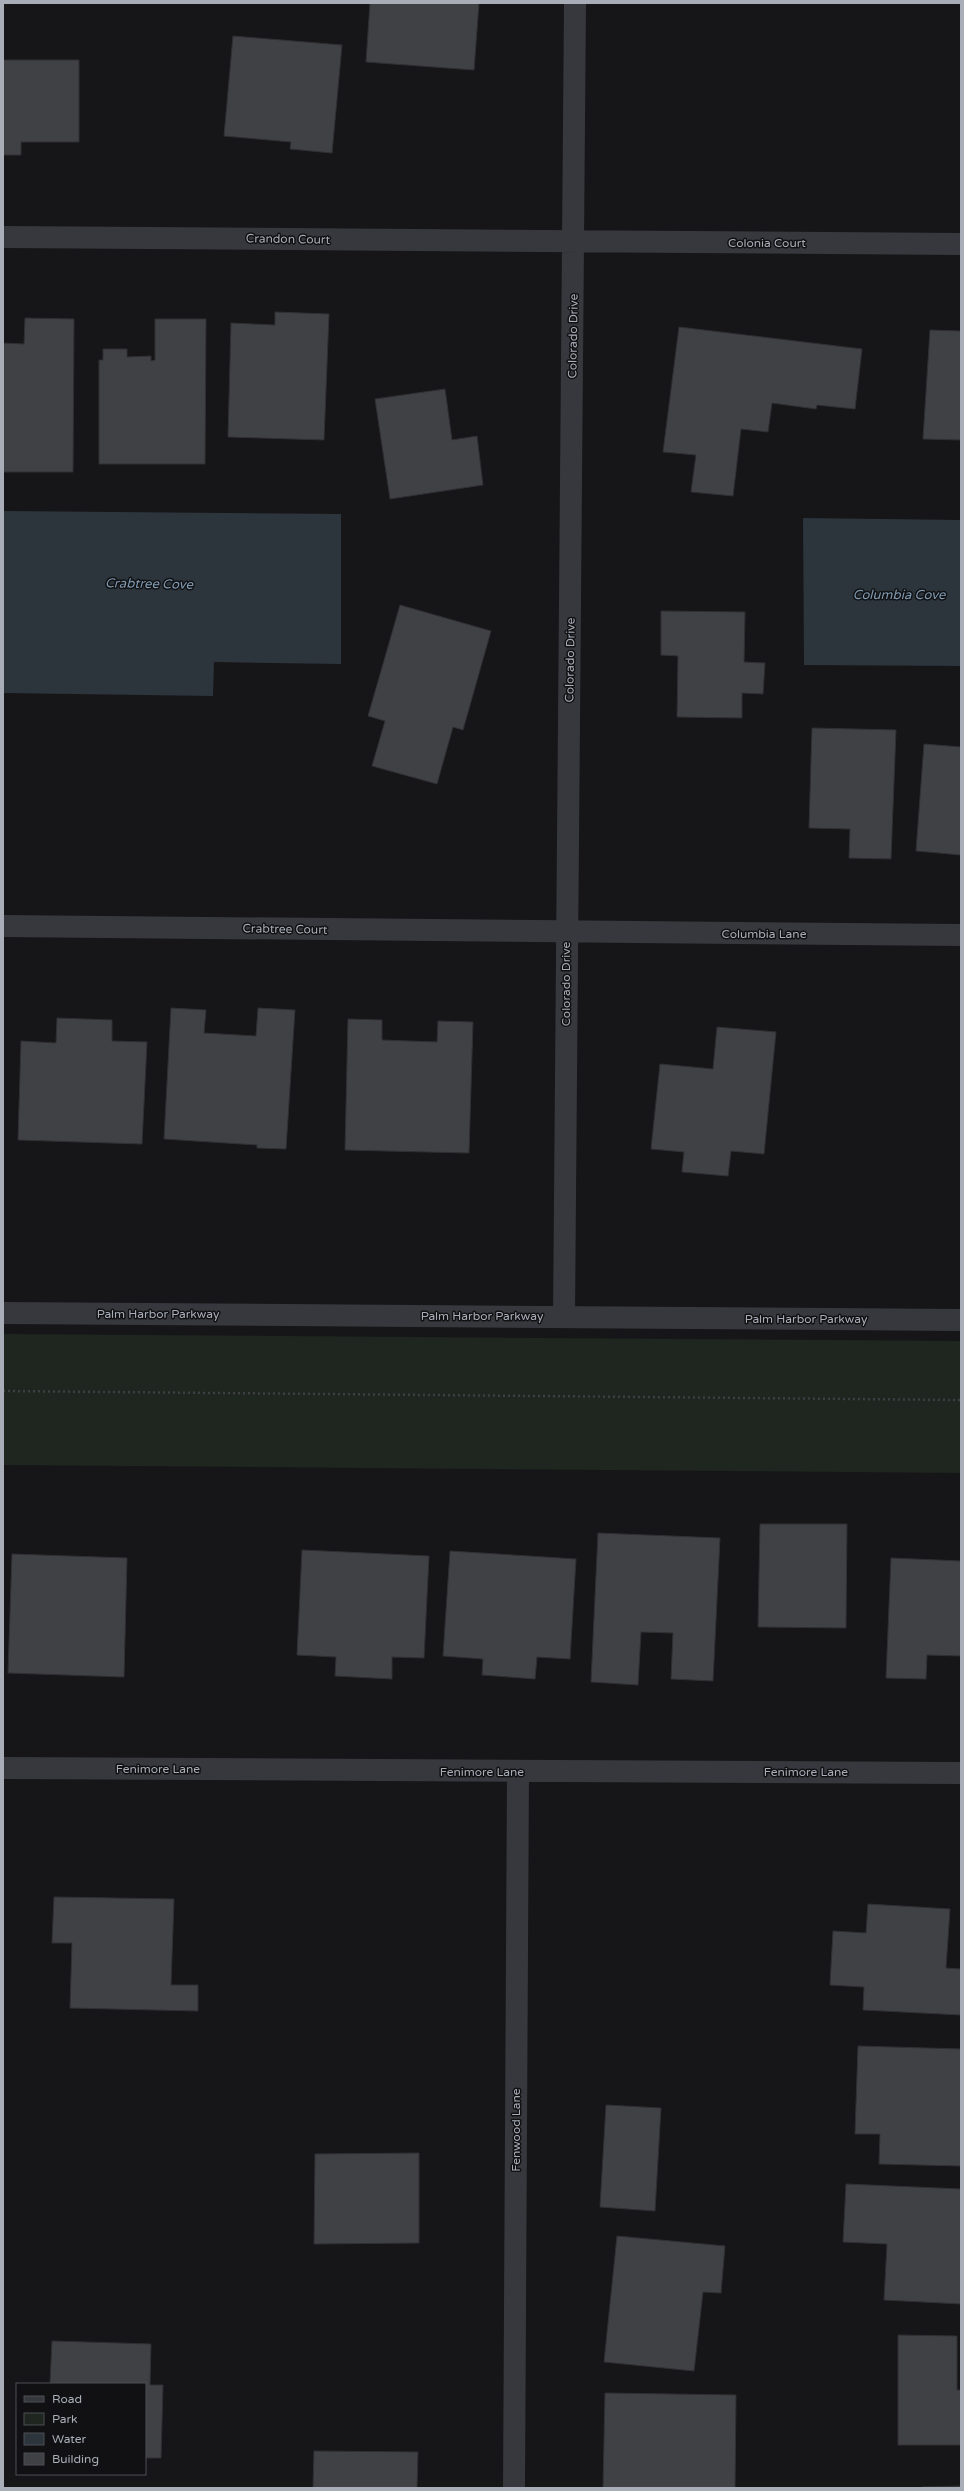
<svg xmlns="http://www.w3.org/2000/svg" width="964" height="2491" viewBox="0 0 964 2491" font-family="'Varela Round',sans-serif">
  <style>
    .green { fill: #1e261f }
    .water { fill: #2c353c }
    .building { fill: #404145; stroke: #303034 }
    .lines { fill: none; stroke-linecap: round; stroke-linejoin: round }
    .path { stroke: #3d3f44; stroke-width: 2.5; stroke-dasharray: 2 3; stroke-linecap: butt }
    .minor { stroke: #37383d; stroke-width: 22 }
    .labels { text-anchor: middle; stroke-width: 3; stroke-linejoin: round; paint-order: stroke }
    .street-label { font-size: 12px; fill: #a8adb8; stroke: #111113 }
    .water-label { font-size: 13px; font-style: italic; fill: #7f9bb3; stroke: #111113 }
  </style>
  <rect width="100%" height="100%" fill="#161618"/>
  <!-- green -->
  <path class="green" d="M3 1334 961 1341V1473L3 1465Z"/>
  <!-- water -->
  <path class="water" d="M3 511 341 514V664L214 662 213 696 3 693Z
    M803 518 961 520V666L804 665Z"/>
  <!-- building -->
  <path class="building" d="M370 3H479L474 70 366 62Z
    M233 36 342 45 332 153 290 149 291 142 224 136Z
    M3 60H79V142H21V155H3Z
    M275 312 329 314 324 440 228 437 231 323 275 325Z
    M25 318 74 319 73 472H3V343L24 344Z
    M155 319H206L205 464H99V360H103V349H127V357L151 356V361L155 360Z
    M679 327 862 349 855 409 817 405 816 409 772 403 768 432 741 429 733 496 691 492 696 455 663 452Z
    M930 330 961 331V440L923 439Z
    M445 389 452 440 477 436 483 485 390 499 375 399Z
    M400 605 491 631 463 730 453 727 437 784 372 766 385 721 368 716Z
    M661 611 745 612 744 662 765 663 763 694 742 693V718L677 717 678 656 661 655Z
    M812 728 896 730 891 859 849 858 850 829 809 828Z
    M924 744 961 747V855L916 851Z
    M171 1008 206 1010 204 1033 256 1036 258 1008 295 1010 286 1149 257 1148V1145L164 1139Z
    M57 1018 112 1020V1041L147 1042 142 1144 18 1140 21 1041 56 1043Z
    M348 1019 382 1020V1040L437 1042 438 1021 473 1022 469 1153 345 1150Z
    M717 1027 776 1032 764 1154 731 1151 728 1176 682 1172 684 1152 651 1149 660 1064 713 1069Z
    M760 1524H847L846 1628 758 1627Z
    M598 1533 720 1538 713 1681 671 1679 673 1633 641 1632 638 1685 591 1682Z
    M302 1550 429 1556 424 1658 392 1657V1679L335 1676 336 1657 297 1655Z
    M450 1551 576 1559 570 1659 537 1657 535 1679 482 1675 483 1659 443 1656Z
    M12 1554 127 1558 124 1677 8 1673Z
    M891 1558 961 1561V1656L927 1655 926 1679 886 1678Z
    M54 1897 174 1899 171 1985H198V2011L70 2008 72 1943H52Z
    M868 1904 950 1909 946 1968 961 1969V2015L863 2010 864 1987 830 1985 833 1931 866 1933Z
    M858 2046 961 2049V2166L879 2164 880 2134H855Z
    M606 2105 661 2108 655 2211 600 2207Z
    M419 2153V2243L314 2244 315 2154Z
    M846 2184 961 2189V2304L884 2300 887 2244 843 2242Z
    M617 2236 725 2246 721 2293 703 2292 694 2371 604 2362Z
    M898 2335 957 2336V2390H961V2445H898Z
    M52 2341 151 2344 150 2385H163L161 2458H145V2384H50Z
    M605 2393 736 2395 735 2488H603Z
    M314 2451 418 2452 417 2488H313Z
    M961 2486V2488H922V2487Z"/>
  <g class="lines">
    <!-- path -->
    <path class="path" d="M3 1391 961 1400"/>
    <!-- minor -->
    <path class="minor" d="M3 237 961 244
      M3 926 961 935
      M3 1313 961 1320
      M564 1317 575 3
      M3 1768 961 1773
      M514 2488 518 1772"/>
  </g>
  <g class="labels">
    <!-- street labels -->
    <g class="street-label">
      <text transform="translate(288 239) rotate(1)" y="4">Crandon Court</text>
      <text x="767" y="247">Colonia Court</text>
      <text transform="translate(573 336) rotate(-89)" y="4">Colorado Drive</text>
      <text transform="translate(570 660) rotate(-89)" y="4">Colorado Drive</text>
      <text transform="translate(285 929) rotate(1)" y="4">Crabtree Court</text>
      <text x="764" y="938">Columbia Lane</text>
      <text transform="translate(566 984) rotate(-90)" y="4">Colorado Drive</text>
      <text x="158" y="1318">Palm Harbor Parkway</text>
      <text x="482" y="1320">Palm Harbor Parkway</text>
      <text x="806" y="1323">Palm Harbor Parkway</text>
      <text x="158" y="1773">Fenimore Lane</text>
      <text x="482" y="1776">Fenimore Lane</text>
      <text x="806" y="1776">Fenimore Lane</text>
      <text transform="translate(516 2130) rotate(-90)" y="4">Fenwood Lane</text>
    </g>
    <!-- water labels -->
    <g class="water-label">
      <text transform="translate(149 583) rotate(1)" y="5">Crabtree Cove</text>
      <text x="899" y="599">Columbia Cove</text>
    </g>
  </g>
  <!-- border -->
  <rect width="964" height="2491" fill="none" stroke="#a8adb8" stroke-width="8"/>
  <!-- legend -->
  <rect x="16" y="2383" width="130" height="92" fill="#111113" stroke="#4d4f55"/>
  <rect x="24" y="2396" width="20" height="6" fill="#37383d" stroke="#4d4f55"/>
  <text x="52" y="2403" font-size="12" fill="#a8adb8">Road</text>
  <rect x="24" y="2413" width="20" height="12" fill="#1e261f" stroke="#4d4f55"/>
  <text x="52" y="2423" font-size="12" fill="#a8adb8">Park</text>
  <rect x="24" y="2433" width="20" height="12" fill="#2c353c" stroke="#4d4f55"/>
  <text x="52" y="2443" font-size="12" fill="#a8adb8">Water</text>
  <rect x="24" y="2453" width="20" height="12" fill="#404145" stroke="#4d4f55"/>
  <text x="52" y="2463" font-size="12" fill="#a8adb8">Building</text>
</svg>
